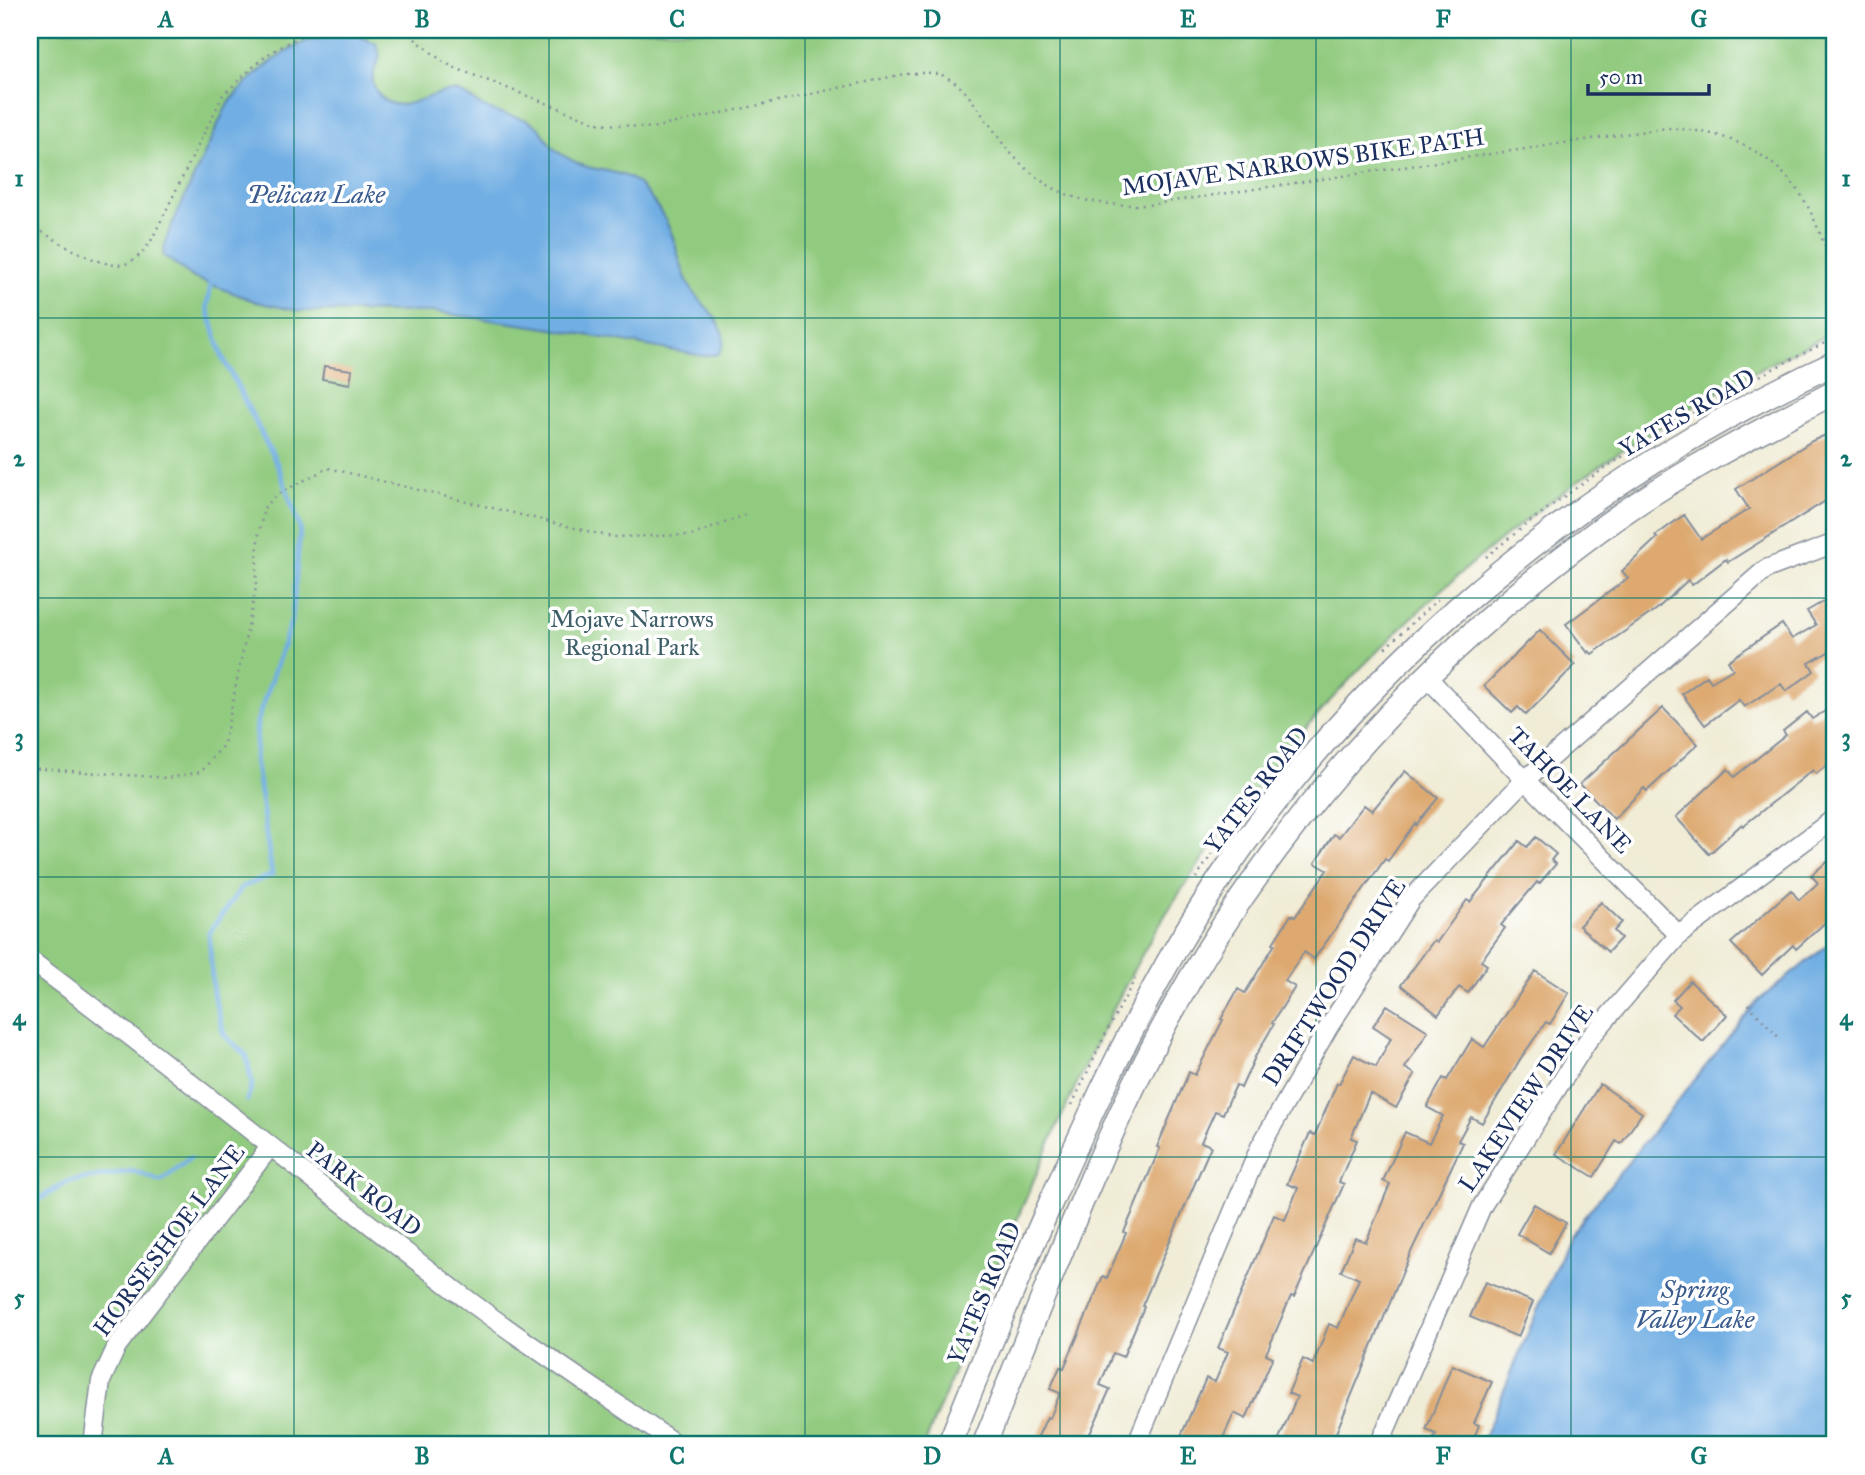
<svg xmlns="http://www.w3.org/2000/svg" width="1865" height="1475" viewBox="0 0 1865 1475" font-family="'IM FELL Great Primer',serif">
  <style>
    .green { fill: #91cb7f; stroke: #567d6e; stroke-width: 2 }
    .water { fill: #71aee3; stroke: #466ea0; stroke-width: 2 }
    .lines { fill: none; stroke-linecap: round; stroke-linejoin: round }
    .stream { stroke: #71aee3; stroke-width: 5 }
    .building { fill: #dda970 }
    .minor-casing { stroke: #868e9a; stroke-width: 21 }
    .major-casing { stroke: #868e9a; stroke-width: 26 }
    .path { stroke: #868e9a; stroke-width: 2.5; stroke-dasharray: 2 5; stroke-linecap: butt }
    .minor { stroke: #fff; stroke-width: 18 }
    .major { stroke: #fff; stroke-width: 23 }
    .grid { fill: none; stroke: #0f766e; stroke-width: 2; stroke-opacity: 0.55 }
    .labels { text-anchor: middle; stroke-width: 7; stroke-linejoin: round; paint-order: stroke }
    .street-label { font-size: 24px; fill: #1b2f5e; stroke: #fff }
    .park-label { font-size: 24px; fill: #3e5e68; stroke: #fff }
    .water-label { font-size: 26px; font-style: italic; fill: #395b8d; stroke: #fff }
    .neatline { fill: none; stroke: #0f766e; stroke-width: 2.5 }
    .grid-label { font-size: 23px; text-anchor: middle; font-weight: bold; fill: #0f766e }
  </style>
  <rect width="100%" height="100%" fill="#fff"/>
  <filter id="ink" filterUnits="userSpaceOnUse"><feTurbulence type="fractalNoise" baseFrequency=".0143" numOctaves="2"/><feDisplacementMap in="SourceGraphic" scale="14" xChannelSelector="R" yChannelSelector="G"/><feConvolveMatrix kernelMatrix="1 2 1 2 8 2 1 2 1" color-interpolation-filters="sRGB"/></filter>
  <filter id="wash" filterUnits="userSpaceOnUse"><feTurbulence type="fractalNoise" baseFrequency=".00686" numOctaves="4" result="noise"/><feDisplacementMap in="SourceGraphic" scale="28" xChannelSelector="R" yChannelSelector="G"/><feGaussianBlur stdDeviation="1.57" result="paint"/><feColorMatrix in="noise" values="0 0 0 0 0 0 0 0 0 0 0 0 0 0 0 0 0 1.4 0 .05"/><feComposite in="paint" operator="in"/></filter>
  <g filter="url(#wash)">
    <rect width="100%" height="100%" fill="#f0ecd6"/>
    <!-- green -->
    <path class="green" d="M30 30H1835V332C1792 351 1751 374 1710 397 1528 501 1374 635 1246 801 1212 845 1177 893 1149 942 1059 1102 995 1276 924 1445H30Z"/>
    <!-- water -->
    <path class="water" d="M330 34H354L377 44 380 57C373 71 368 82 379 95 400 120 431 89 454 91 465 92 473 101 482 106 495 114 513 115 527 120 541 126 544 136 552 147 558 153 571 160 579 164 600 173 626 169 642 188 658 205 670 225 676 247 680 261 683 274 690 287 700 303 719 316 723 335 725 343 723 347 718 354L703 356 547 328 434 312 298 311 257 302 194 278 163 255 167 236 225 109C242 84 271 59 299 45 308 40 320 38 330 34Z
      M1835 939V1445H1481L1568 1237 1759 1000Z"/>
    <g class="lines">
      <!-- stream -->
      <path class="stream" d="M211 284 207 307 222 356 278 466 300 528 292 619 257 722 255 758 272 875 242 887 209 933 213 992 224 1035 246 1055 252 1083 247 1100
        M30 1205 69 1181 134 1171 161 1181 190 1158"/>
    </g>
    <g id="blocks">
      <!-- building -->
      <path class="building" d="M324 366 352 370 350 384 322 379Z
        M1835 431V495L1728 562 1726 559 1692 585 1688 580 1657 609 1592 654 1589 651 1588 653 1566 624 1628 578 1622 571 1657 538 1655 536 1684 515 1701 539 1749 509 1736 489 1812 441Z
        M1835 595V648L1809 663 1814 671 1786 691 1781 684 1744 707 1739 700 1705 725 1682 694 1707 676 1711 682 1733 669 1728 661 1782 624 1792 639 1816 625 1807 611Z
        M1540 630 1575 665 1526 715 1518 707 1512 713 1484 686Z
        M1835 705V759L1816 774 1813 770 1743 826 1742 824 1709 854 1676 817 1728 769 1734 777 1786 735 1783 731 1807 712 1812 719Z
        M1663 708 1698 744 1647 791 1644 788 1614 819 1580 784Z
        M1405 771 1438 798 1416 825 1415 823 1388 861 1385 859 1314 959 1304 952 1285 981 1295 987 1272 1023 1274 1024 1255 1057 1241 1088 1236 1085 1223 1114 1215 1111 1201 1142 1211 1146 1142 1306 1144 1307 1123 1357 1113 1353 1100 1385 1110 1389 1085 1445H1034L1047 1417 1050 1418 1060 1393 1050 1389 1060 1367 1064 1368 1103 1276 1107 1278 1126 1233 1124 1232 1160 1148 1157 1147 1189 1072 1195 1075 1223 1020 1221 1019 1238 989 1245 993 1275 944 1273 943 1291 915 1295 917 1327 870 1315 863 1334 834 1339 837 1364 805 1372 811Z
        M1536 837 1556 854 1551 860 1556 864 1539 884 1537 882 1501 925 1505 928 1481 961 1487 965 1468 993 1459 987 1438 1015 1401 985 1434 940 1437 942 1467 900 1470 902 1519 841 1527 847Z
        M1827 862 1835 873V928L1828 920 1796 949 1793 945 1762 975 1731 943 1791 890 1799 900 1818 883 1811 875Z
        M1601 902 1622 922 1614 931 1621 938 1608 952 1579 926Z
        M1535 971 1569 993 1550 1024 1546 1022 1521 1058 1482 1123 1471 1117 1458 1141 1463 1143 1411 1252 1331 1445H1289L1278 1441 1297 1397 1288 1393 1303 1359 1313 1364 1329 1324 1338 1328 1359 1279 1341 1271 1355 1238 1366 1242 1390 1184 1383 1181 1405 1132 1429 1143 1443 1116 1427 1107 1443 1078 1447 1080 1472 1039 1484 1047Z
        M1690 981 1727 1015 1703 1042 1672 1014 1680 1006 1673 1000Z
        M1387 1005 1428 1031 1405 1068 1415 1074 1396 1108 1370 1093 1351 1138 1357 1140 1339 1182 1344 1184 1294 1297 1291 1296 1266 1354 1273 1357 1246 1419 1234 1413 1220 1445H1177L1206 1378 1215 1382 1228 1352 1218 1348 1274 1215 1285 1220 1298 1188 1287 1184 1310 1133 1315 1135 1337 1083 1339 1084 1354 1055 1376 1067 1391 1038 1373 1026Z
        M1600 1084 1642 1113 1621 1144 1616 1141 1594 1177 1556 1154Z
        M1534 1204 1566 1223 1549 1253 1517 1234Z
        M1485 1282 1533 1302 1518 1337 1470 1317Z
        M1452 1365 1492 1382 1474 1423 1479 1425 1471 1445H1431L1436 1434 1426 1430Z"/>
    </g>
  </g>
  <g filter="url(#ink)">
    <use href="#blocks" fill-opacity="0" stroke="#868e9a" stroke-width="2"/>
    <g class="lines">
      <!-- minor casing -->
      <g class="minor-casing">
        <path id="minor" d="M1426 676 1525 780 1679 935
          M30 960C176 1068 315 1184 460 1294 530 1347 605 1395 677 1445
          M93 1445 101 1381 117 1346 270 1147
          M1136 1445 1260 1147 1328 1028 1411 899 1525 780 1766 569 1835 543
          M1379 1445 1482 1206 1588 1040 1679 935 1835 818"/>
      </g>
      <!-- major casing -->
      <g class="major-casing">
        <path id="major" d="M949 1445C980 1367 1013 1289 1047 1211 1087 1120 1128 1031 1178 945 1329 689 1566 486 1835 363
          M984 1445C1038 1312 1088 1174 1154 1045 1259 841 1415 665 1599 530 1673 476 1754 434 1835 392"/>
      </g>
      <!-- path -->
      <path class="path" d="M404 30 442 61 455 68 598 123 652 128 904 74C917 74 934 70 946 77 964 85 975 105 986 120 994 129 1000 141 1008 150 1050 198 1087 206 1147 205L1666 128C1717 130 1759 144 1793 184 1813 208 1823 243 1835 272
        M30 225C52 237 102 271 125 264 137 260 142 252 150 243L223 95 265 56 311 30
        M1486 557C1593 468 1710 398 1835 338
        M1385 648 1439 598
        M30 768 168 778 201 772 224 744 256 587 258 538 264 508 276 495 328 468 612 537 693 535 748 514
        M1196 878 1212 854
        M1748 1004 1781 1040
        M1072 1105 1104 1037 1135 979"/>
      <!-- minor -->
      <use href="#minor" class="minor"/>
      <!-- major -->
      <use href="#major" class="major"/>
    </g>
  </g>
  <!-- grid -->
  <path class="grid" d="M294 30V1445M549 30V1445M805 30V1445M1060 30V1445M1316 30V1445M1571 30V1445M30 318H1835M30 598H1835M30 877H1835M30 1157H1835"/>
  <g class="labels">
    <!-- street labels -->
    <g class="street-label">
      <text transform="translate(1303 162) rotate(-8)" y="8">MOJAVE NARROWS BIKE PATH</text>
      <text transform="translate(1687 413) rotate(-30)" y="8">YATES ROAD</text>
      <text transform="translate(1256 790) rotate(-52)" y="8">YATES ROAD</text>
      <text transform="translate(1570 790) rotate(46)" y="8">TAHOE LANE</text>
      <text transform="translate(1334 982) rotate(-57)" y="8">DRIFTWOOD DRIVE</text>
      <text transform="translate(1526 1098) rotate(-56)" y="8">LAKEVIEW DRIVE</text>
      <text transform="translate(364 1189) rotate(38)" y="8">PARK ROAD</text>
      <text transform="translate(169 1240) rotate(-53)" y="8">HORSESHOE LANE</text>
      <text transform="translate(984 1293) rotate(-67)" y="8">YATES ROAD</text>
    </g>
    <!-- park labels -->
    <g class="park-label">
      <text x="632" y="627">Mojave Narrows<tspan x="632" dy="28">Regional Park</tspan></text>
    </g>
    <!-- water labels -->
    <g class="water-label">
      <text x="316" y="203">Pelican Lake</text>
      <text x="1695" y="1298">Spring<tspan x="1695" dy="30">Valley Lake</tspan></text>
    </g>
  </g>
  <!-- margin -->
  <rect width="1865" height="1475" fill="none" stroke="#fff" stroke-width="77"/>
  <!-- scale -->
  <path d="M1588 84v10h121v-10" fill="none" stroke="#1b2f5e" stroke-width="3.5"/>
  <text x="1599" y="84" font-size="21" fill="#1b2f5e" stroke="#ffffff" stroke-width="5" paint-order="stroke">50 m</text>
  <rect x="38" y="38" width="1788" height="1398" class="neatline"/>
  <g class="grid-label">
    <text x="166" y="27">A</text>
    <text x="422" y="27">B</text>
    <text x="677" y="27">C</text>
    <text x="932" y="27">D</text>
    <text x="1188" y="27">E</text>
    <text x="1443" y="27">F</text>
    <text x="1699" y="27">G</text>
    <text x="19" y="186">1</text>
    <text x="1846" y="186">1</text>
    <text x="19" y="466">2</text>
    <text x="1846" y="466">2</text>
    <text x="19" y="745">3</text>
    <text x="1846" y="745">3</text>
    <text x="19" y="1025">4</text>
    <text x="1846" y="1025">4</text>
    <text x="19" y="1305">5</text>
    <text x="1846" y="1305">5</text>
    <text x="166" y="1464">A</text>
    <text x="422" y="1464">B</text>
    <text x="677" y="1464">C</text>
    <text x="932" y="1464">D</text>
    <text x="1188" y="1464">E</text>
    <text x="1443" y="1464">F</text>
    <text x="1699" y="1464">G</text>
  </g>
</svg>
